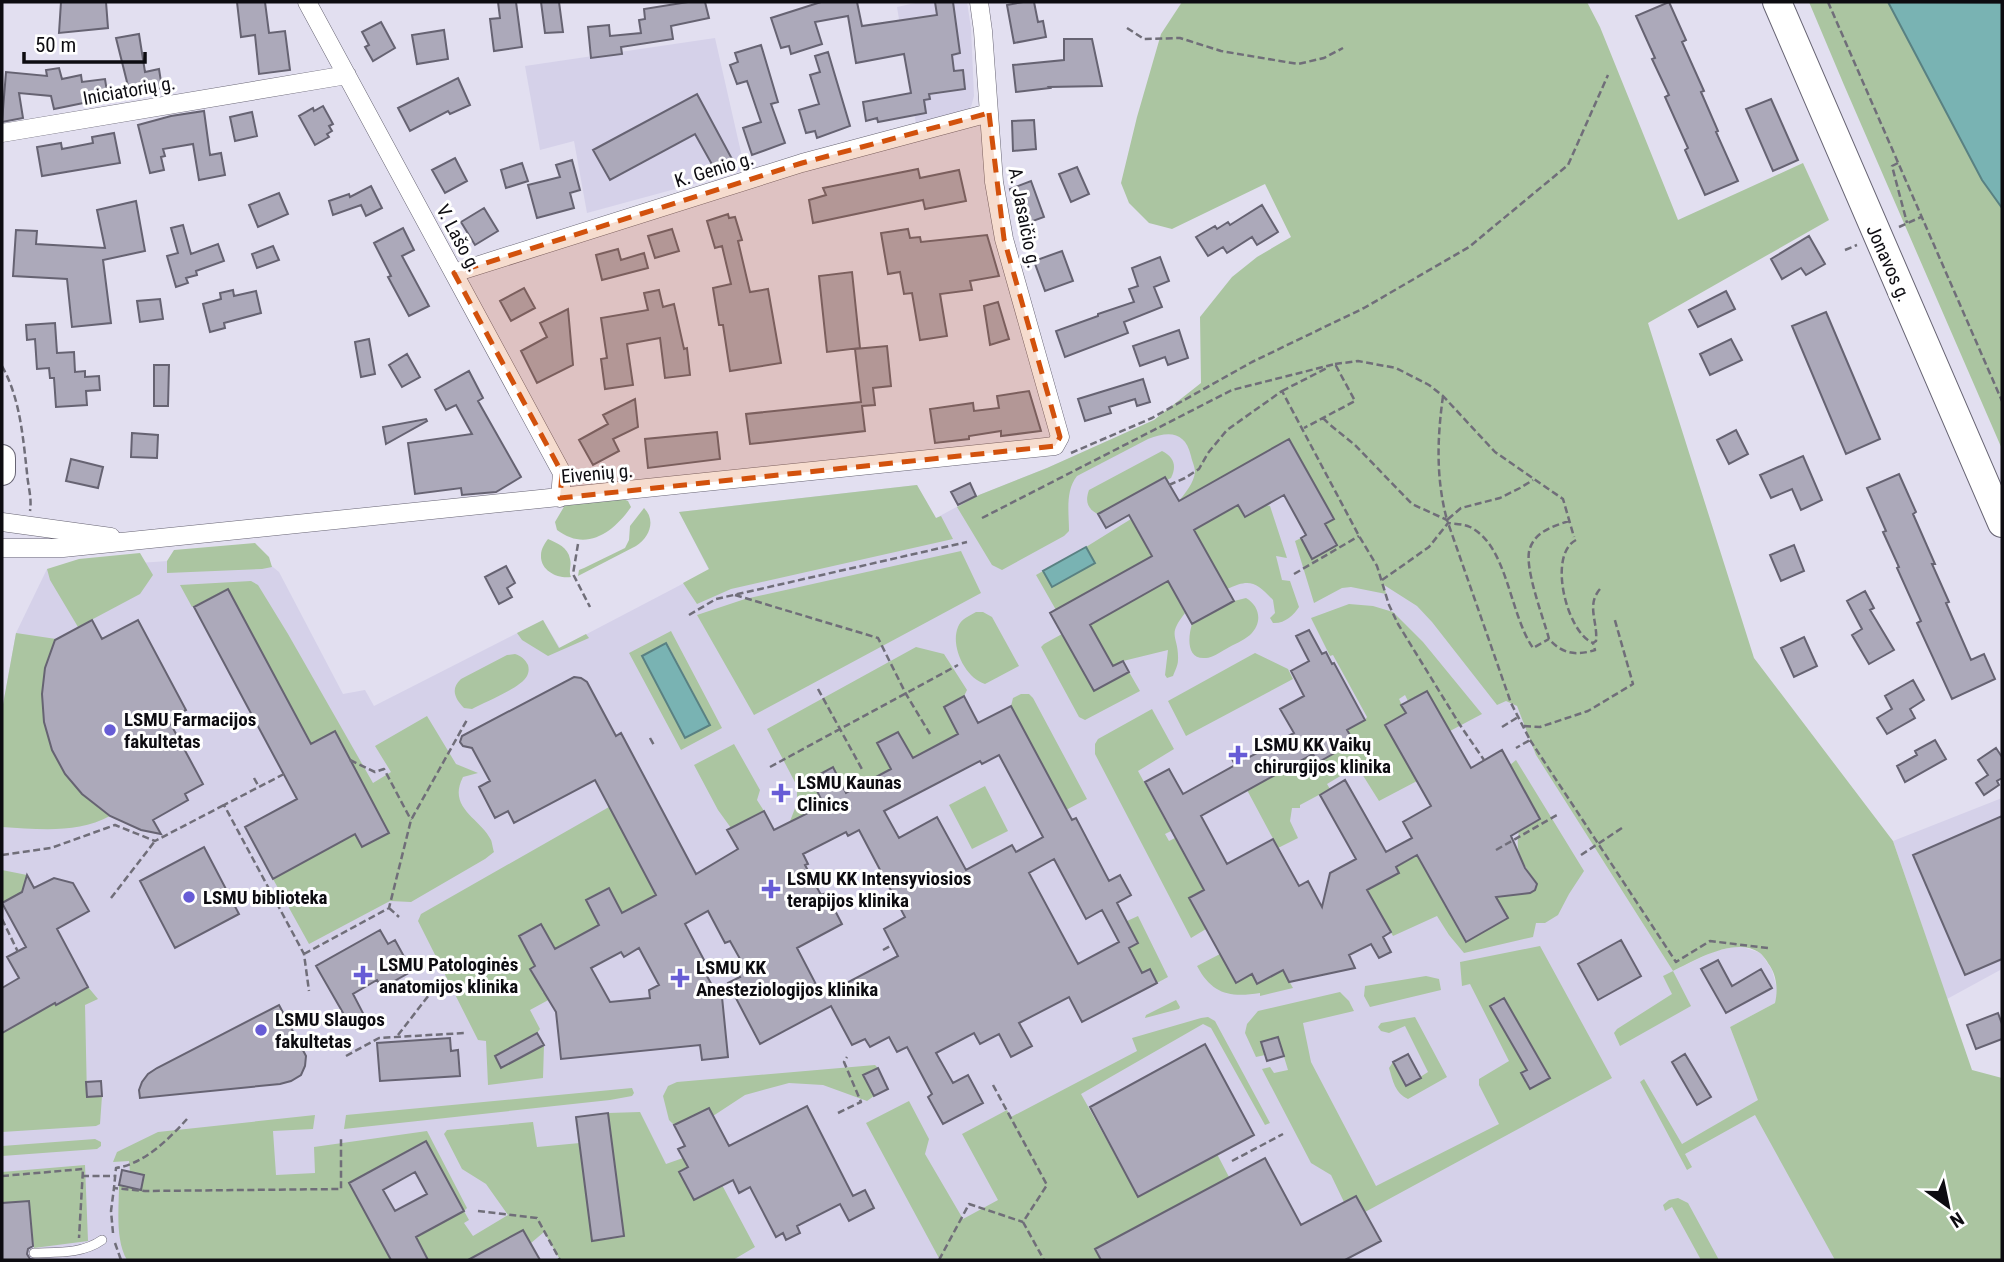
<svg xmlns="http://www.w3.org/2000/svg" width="2004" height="1262" viewBox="0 0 2004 1262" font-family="'Roboto Condensed',sans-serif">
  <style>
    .built { fill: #d5d1e9 }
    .green { fill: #abc5a1; fill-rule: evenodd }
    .water { fill: #79b3b3; stroke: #598182; stroke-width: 2 }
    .building { fill: #aca9ba; stroke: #666372; stroke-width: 2; fill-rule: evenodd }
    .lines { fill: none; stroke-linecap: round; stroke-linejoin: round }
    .lane-casing { stroke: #676473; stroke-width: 10 }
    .street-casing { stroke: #676473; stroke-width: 19 }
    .secondary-casing { stroke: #676473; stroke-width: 28 }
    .primary-casing { stroke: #676473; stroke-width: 30 }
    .path { stroke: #706e79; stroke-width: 2.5; stroke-dasharray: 7 3.5; stroke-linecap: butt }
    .lane { stroke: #fff; stroke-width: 9 }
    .street { stroke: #fff; stroke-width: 18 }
    .secondary { stroke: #fff; stroke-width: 26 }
    .primary { stroke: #fff; stroke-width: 28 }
    .marked { fill: #d2510c; fill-opacity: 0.2; stroke: #d2510c; stroke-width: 5; stroke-dasharray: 14 9; stroke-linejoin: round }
    .poi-dot { fill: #675cd6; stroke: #fff; stroke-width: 2.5 }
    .labels { text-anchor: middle; stroke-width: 6; stroke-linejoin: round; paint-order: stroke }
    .street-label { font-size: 19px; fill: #0d0c11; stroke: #fff }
    .poi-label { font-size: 19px; font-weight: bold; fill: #0d0c11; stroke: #fff; text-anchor: start }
  </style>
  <rect width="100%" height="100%" fill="#e2dff0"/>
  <!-- built -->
  <path class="built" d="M920 2H967L971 28 974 96 971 107 967 111 916 124 897 7Z
    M715 38 745 170 587 213 574 141 540 150 525 66Z
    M1464 269 1536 755 1673 971 1714 951 1740 946 1761 953 1772 970 1778 992 1775 1003 1730 1027 1759 1100 1887 1260H2V710L16 633 47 569 258 555 279 572 343 694 365 690 374 706 543 620 560 648 709 570 679 512 917 485 936 518 979 495 1047 468 1154 420Z
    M2002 798V969L1947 999 1893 841Z"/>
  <!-- green -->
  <path class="green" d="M1182 2H1587L1600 27 1678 220 1803 163 1829 220 1648 323 1754 658 1893 841 1972 1070 2002 1078V1260H1835L1755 1115 1685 1154 1692 1167 1687 1170 1640 1082 1644 1079 1682 1144 1758 1100 1730 1027 1775 1003C1778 991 1777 977 1770 966 1768 963 1764 956 1760 953 1735 936 1696 960 1673 971L1691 1006 1620 1046 1614 1033 1617 1029 1672 994 1663 976 1673 971 1536 755 1517 706 1506 701 1497 705 1432 622 1417 606 1384 585 1386 594 1351 587 1342 588 1314 603 1295 541 1301 538 1313 558 1336 545 1325 524 1334 519 1290 440 1179 501C1185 493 1194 483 1195 472 1195 467 1192 461 1191 456 1185 431 1169 431 1148 439L1077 476C1065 491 1069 513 1069 531L1064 536 1002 570 992 565 957 507 979 495 1047 468 1154 420 1201 383 1200 317 1232 277 1257 257 1291 237 1265 184 1172 229 1149 223 1129 203 1121 183 1137 117 1161 34Z
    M1809 2H1888L1982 180 2002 208V449L1844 85Z
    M1162 451C1174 457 1177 466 1171 478L1167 480 1164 477 1098 514C1087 509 1085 501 1089 490Z
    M917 485 936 518 941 516 953 539 731 589 697 604 683 583 709 569 679 512Z
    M623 499 628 501 631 507C613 533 586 552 557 530L555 522 565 505Z
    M1238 505 1245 517 1266 505 1270 506 1287 558 1276 556 1282 580 1290 581 1299 607C1294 615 1284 624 1273 623L1270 618 1275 613 1273 600C1256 582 1250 578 1227 589L1177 540Z
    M644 508C656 520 650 537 636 546L578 576 579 570 584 568 625 548 629 540 630 526Z
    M1131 519 1152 556 1056 610 1036 575 1043 571 1052 587 1095 563 1086 547Z
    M548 539C557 543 568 547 570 559 572 566 568 570 571 577 558 579 540 571 541 555 541 549 545 543 548 539Z
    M255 543 269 557 272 567 262 569 167 573V561L174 550Z
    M961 551 981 593 754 715 697 615 745 599Z
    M140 553 153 575 140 594 78 627 50 580 47 569 79 559Z
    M251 581 258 585 288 634 373 783 391 772 375 746 427 716 456 764 478 773 463 777C447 808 480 818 491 840 492 842 493 850 494 852L485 859 411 902 390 901 309 944 273 879 355 834 362 847 389 832 335 732 311 744 228 589 192 607 180 585Z
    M1168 581 1185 613C1166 637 1179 635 1178 660 1178 665 1175 671 1173 676L1167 678 1165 675 1168 650 1123 661 1113 666 1090 625Z
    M1246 598C1260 606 1263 623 1250 635 1243 641 1234 644 1226 649 1220 652 1212 658 1206 658 1186 660 1188 637 1192 624L1234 601Z
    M1349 604 1373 606 1393 612 1423 642 1482 714 1450 731 1427 691 1408 701 1405 695 1399 699 1406 713 1386 725 1417 781 1379 801 1357 766 1327 784 1330 789 1300 805V808H1292L1290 821 1298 838 1278 848 1247 790 1313 754 1318 762 1354 742 1347 730 1365 720 1367 717 1333 655 1330 656 1311 618Z
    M976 612H983L992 617 1019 666 985 684C965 678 950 646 958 627 961 619 969 616 976 612Z
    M543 620 559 648 586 634 589 638 548 656 522 640 517 633Z
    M671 631 722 728 681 750 629 653ZM667 643 710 724 686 738 642 656Z
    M16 633 56 639C52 649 47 659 45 670 36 713 50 759 80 792 89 801 100 808 110 816 77 834 38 829 2 827V710Z
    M1062 634 1094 691 1129 672 1140 691 1085 720 1079 717 1041 647 1044 644Z
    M916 647 944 654 967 690 964 696 944 707 958 734 913 758 898 732 878 743 891 769 846 793 833 767 811 779 824 805 789 824 797 803V786L767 729Z
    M1255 653 1288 669 1293 679 1186 736 1168 701Z
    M515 654C521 656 525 659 528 665 529 669 529 672 527 676 521 688 485 702 472 709L464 708C455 699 450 689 461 679L507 655Z
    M1021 694H1029L1033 698 1087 799 1066 810 1011 706 1013 698Z
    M1152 709 1174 749 1138 771 1171 831 1165 834 1169 841 1175 838 1198 880 1200 879 1205 889 1189 898 1206 929 1191 938 1095 754V744L1098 739Z
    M734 744 760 790 757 800 764 811 731 828 718 810 694 765Z
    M1516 760 1584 871 1569 894 1558 915 1545 923H1536L1533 937 1464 953 1449 935 1437 916 1393 936 1367 890 1398 873 1396 867 1417 855 1465 942 1508 918 1498 900 1491 903 1451 831 1507 895 1530 893 1535 890 1537 884C1525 864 1514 857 1519 831L1540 819 1510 765Z
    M985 786 1008 831 972 849 949 805Z
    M609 807 656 895 622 913 609 888 586 899 599 925 555 949 541 924 519 935 535 966 531 969 543 993 548 991 552 998 530 1010 540 1029 537 1033 495 1056 502 1068 544 1045 543 1078 488 1085 486 1041 478 1040 418 921 421 914Z
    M2 870 27 875 22 892 2 903Z
    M1138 916 1168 977 1157 983 1150 969 1142 973 1129 948 1138 943 1127 921Z
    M1540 946 1612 1078 1365 1212 1356 1196 1344 1202 1331 1175 1311 1163 1262 1069 1270 1067 1274 1073 1288 1070 1278 1037 1265 1055 1256 1057 1245 1033 1247 1024 1258 1011 1340 992 1349 1001 1354 1011 1303 1023 1311 1062 1376 1186 1499 1124 1479 1085V1079L1509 1061 1470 984 1462 986 1460 962Z
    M1220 954 1236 983 1252 974 1257 984 1283 970 1293 988 1260 996V993C1230 998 1212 994 1197 966Z
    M1426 976 1439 979 1441 990 1370 1007 1364 996 1365 986Z
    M88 987 98 999 85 1005 87 1097 102 1096 100 1124 96 1126 2 1132V1030L55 1003 57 1005Z
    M1176 1000 1180 1007 1179 1009 1145 1018 1146 1015Z
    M1208 1017 1215 1021 1270 1123 1265 1125 1211 1028 1203 1024 1081 1094 1138 1196 1217 1154 1229 1177 1095 1249 1101 1260H940L866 1123 909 1101 929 1139 925 1154 963 1219 998 1200 962 1134 1007 1110 1011 1117 1137 1051 1132 1038 1201 1018Z
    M1415 1017 1447 1077 1408 1099C1395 1093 1393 1081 1389 1068L1393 1062 1406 1086 1428 1072 1405 1026 1389 1033 1381 1031 1378 1027 1381 1023Z
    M875 1065 878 1068 864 1075 874 1096 867 1101 823 1085 789 1083 745 1095 713 1116 709 1108 674 1125 669 1120 663 1096 668 1086 677 1082Z
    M632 1088 634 1093 632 1096 610 1100 344 1129 346 1115Z
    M640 1112 666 1164 683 1158 688 1167 722 1185 755 1247 733 1260H553L559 1258 544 1232 531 1243 523 1230 468 1260H428L416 1237 464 1211 425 1141 349 1183 386 1251 402 1253 388 1260H127C115 1239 119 1209 119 1185L141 1189 144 1175 130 1172 129 1161 113 1162 117 1152 158 1132 315 1115 313 1129 273 1131 276 1175 315 1173 314 1147 427 1131 467 1208 464 1211 469 1220 464 1223 473 1236 508 1215 486 1184 462 1169 444 1134 447 1130 533 1122 537 1147 580 1143 593 1241 624 1237 608 1113Z
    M95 1139 101 1142V1146L97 1149 2 1156V1146Z
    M85 1165 88 1241 34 1248 29 1201 2 1203V1172Z
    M1678 1198 1688 1203 1719 1260H1701L1672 1207 1665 1211 1663 1205 1669 1200Z"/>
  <!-- water -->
  <path class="water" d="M1888 2 2002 3V208L1982 180Z
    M1086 547 1095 563 1052 587 1043 571Z
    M666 643 710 725 685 738 642 656Z"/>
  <!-- building -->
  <path class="building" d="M61 2H106L108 28 59 33Z
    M237 2H265L269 33 285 31 290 70 259 74 255 35 241 37Z
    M498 2H516L522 47 494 51 490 19 500 18Z
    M541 2H559L563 32 545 33Z
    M688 2H705L709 18 671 26 673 39 621 47 622 54 591 58 588 27 609 25 610 36 641 33 639 20 645 19 644 9Z
    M821 2H857L862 26 937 15 935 2H953L960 53 952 55 954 71 963 70 965 89 929 94 930 99 924 100 926 113 878 122 877 118 866 121 863 102 911 93 904 54 856 63 848 16 815 22 822 44 791 54 789 46 781 48 771 18Z
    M1023 2H1034L1038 22 1043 21 1046 37 1014 43 1007 5Z
    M1669 2 1686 40 1682 42 1704 91 1701 92 1718 131 1716 132 1738 181 1705 195 1685 150 1688 148 1665 97 1669 95 1652 59 1655 58 1636 16Z
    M381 22 395 48 373 61 365 47 369 45 362 32Z
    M444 30 448 59 417 64 412 35Z
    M139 34 145 72 159 69 162 88 130 94 116 38Z
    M1064 39H1092L1102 86 1049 87 1050 88 1016 92 1013 65 1064 60Z
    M761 45 778 102 771 104 785 143 752 155 743 128 761 122 747 81 737 84 730 65 738 62 735 53Z
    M828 52 850 126 817 138 815 131 806 133 799 110 819 104 810 75 820 72 815 56Z
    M59 68 62 79 81 75 82 82 105 79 108 98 54 109 51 96 19 93 23 118 2 122 6 72 47 76 46 70Z
    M458 78 470 105 450 114 448 111 410 131 398 108Z
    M697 94 732 159 714 168 695 134 610 180 593 150Z
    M1771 99 1798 160 1773 171 1746 109Z
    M323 106 333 124 329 126 332 131 327 134 329 137 315 145 299 116 313 108 314 111Z
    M204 111 210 155 221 153 225 175 199 180 193 144 163 149 165 156 161 157 164 170 150 173 138 125 171 116Z
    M252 112 257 136 235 141 230 117Z
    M1034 120 1036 149 1013 151 1012 121Z
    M114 133 120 163 42 176 37 147 61 143 62 149 93 143 92 137Z
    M455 158 467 181 445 193 432 170Z
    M572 160 580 190 570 193 574 208 537 218 528 185 560 177 556 165Z
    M522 163 528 181 506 188 501 170Z
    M1077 167 1089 194 1071 202 1059 174Z
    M918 169 920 178 959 170 966 201 925 209 923 200 813 223 809 200 826 195 823 188Z
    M1031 181 1044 217 1022 225 1010 189Z
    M371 186 382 208 366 216 361 205 333 215 329 201 349 194 350 197Z
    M279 193 288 214 258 227 249 205Z
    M136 201 145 251 103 260 111 323 72 327 67 279 13 276 16 230 37 231 36 244 105 248 97 210Z
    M1262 205 1278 232 1257 245 1252 237 1227 253 1223 247 1208 256 1196 237 1215 226 1217 229 1228 222 1230 225Z
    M484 208 498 231 475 245 461 222Z
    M728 214 729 218 735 217 742 240 738 241 750 292 768 289 781 363 730 371 723 325H719L713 288 731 284 722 246 715 248 707 221Z
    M183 225 191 254 218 244 224 261 196 271 197 275 186 278 188 283 176 287 167 256 178 253 171 228Z
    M403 228 414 250 402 256 429 306 409 316 388 277 391 276 374 243Z
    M672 229 679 251 655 258 648 236Z
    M908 229 910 238 920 237 921 242 987 235 999 276 970 281 972 290 940 294 947 336 920 340 912 293 904 294 900 272 888 274 881 233Z
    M1809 236 1825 264 1806 275 1801 268 1782 279 1771 259Z
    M273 246 279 260 257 268 252 254Z
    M618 249 621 260 644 253 648 268 602 280 596 255Z
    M1062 251 1073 281 1045 291 1034 261Z
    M1160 257 1169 281 1154 287 1162 307 1124 322 1128 333 1065 357 1056 331 1098 316V314L1134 302 1129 289 1138 286 1132 268Z
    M852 272 860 348 827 352 819 276Z
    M524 288 535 308 511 321 500 301Z
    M233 290 234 296 256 291 261 313 224 323 225 328 210 332 203 304 221 299 220 293Z
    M659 290 663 307 674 304 684 349 687 348 690 375 665 378 660 338 627 344 633 385 605 389 601 359 607 358 601 318 648 310 644 293Z
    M1726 291 1735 309 1698 327 1689 310Z
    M160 299 163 319 140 322 137 301Z
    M998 302 1009 339 990 345 984 306Z
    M568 309 573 365 537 383 521 351 547 337 540 323Z
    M1826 312 1880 439 1846 454 1792 326Z
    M55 323 57 353 74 352 75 372 85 371V377L99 376 100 390 86 391 87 405 56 407 54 378H50L49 368 37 369 35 339 27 340 26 325Z
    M1179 330 1188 358 1168 365 1165 357 1140 366 1133 346Z
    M369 339 375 374 361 377 355 342Z
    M1731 339 1742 360 1710 375 1700 354Z
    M887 346 891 386 873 388 875 405 862 406 865 431 750 444 746 414 861 402 855 349Z
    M407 354 420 377 402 387 389 365Z
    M154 365H169L168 406H154Z
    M469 371 483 398 478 401 521 477 496 492 462 495 461 488 415 494 408 443 472 434 456 405 446 410 435 390Z
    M1143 379 1150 402 1137 406 1135 399 1109 407 1111 413 1085 421 1078 399Z
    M1029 391 1041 431 1001 436V431L969 436V439L935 443 930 409 973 403 974 411 999 408 997 396Z
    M635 399 638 427 613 439 619 451 593 465 579 440 608 424 603 415Z
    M426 419 427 421 386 444 383 427Z
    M1736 430 1748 454 1729 464 1717 440Z
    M717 432 720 459 648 468 645 439Z
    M132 433 158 435 157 458 131 457Z
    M1289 439 1334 519 1325 524 1337 545 1312 559 1301 538 1306 535 1284 495 1245 517 1238 505 1194 530 1234 601 1192 624 1168 581 1090 625 1113 666 1123 661 1129 672 1094 691 1050 613 1152 556 1129 515 1106 528 1098 514 1165 477 1179 501Z
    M1803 456 1822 500 1801 510 1792 489 1771 498 1760 475Z
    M71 459 103 467 98 488 66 481Z
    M1899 474 1916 512 1913 514 1935 564H1932L1949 602 1946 603 1971 660 1984 654 1995 679 1952 699 1917 623 1921 621 1897 568 1899 567 1883 532 1886 531 1867 488Z
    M970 483 976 496 958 505 951 492Z
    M1794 545 1804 571 1781 581 1770 555Z
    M506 566 515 583 507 588 512 597 499 604 485 577Z
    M228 589 311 744 335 731 389 833 362 847 355 834 273 879 245 827 297 799 194 607Z
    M1865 591 1874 608 1870 610 1894 650 1869 664 1852 635 1862 629 1847 601Z
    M92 620 102 639 138 620 186 710 168 719 203 784 185 794 188 800 153 820 161 834 141 830 110 816 82 794 65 774 52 750 44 722 42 694 45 668 55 640Z
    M1309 630 1322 654 1326 652 1332 664 1334 663 1365 720 1347 730 1354 742 1317 763 1313 754 1201 816 1227 864 1273 839 1299 886 1308 881 1322 907 1330 873 1356 859 1320 795 1345 780 1386 852 1412 838 1403 822 1431 806 1385 725 1406 713 1401 705 1427 691 1471 768 1502 750 1540 819 1511 836 1525 868 1537 884 1535 890 1530 893 1496 897 1508 918 1466 942 1417 855 1396 867 1399 873 1367 890 1391 932 1383 937 1391 952 1379 958 1371 944 1349 955 1355 968 1289 982 1283 970 1257 984 1252 974 1236 983 1189 898 1204 890 1145 782 1169 769 1183 794 1235 765 1232 759 1243 753 1246 759 1294 733 1280 709 1304 696 1291 671 1309 661 1296 636Z
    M1804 637 1817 666 1794 677 1781 648Z
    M574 677 581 678 587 682 616 736 621 733 696 874 738 849 727 830 764 811 774 830 824 805 811 779 833 767 846 793 891 769 877 743 898 732 913 758 958 734 944 707 964 696 978 723 1011 706 1072 820 1076 818 1109 881 1120 875 1131 895 1117 903 1138 943 1129 948 1142 973 1150 969 1157 983 1082 1022 1069 997 1019 1023 1032 1046 1011 1057 999 1034 980 1044 974 1033 936 1053 953 1083 968 1075 983 1103 943 1124 928 1097 932 1094 907 1047 897 1052 889 1037 870 1047 865 1039 852 1045 831 1006 760 1044 728 983 740 977 736 970 744 966 730 941 725 943 708 911 685 924 704 960 700 963 715 991 721 987 728 1057 702 1060 700 1045 561 1059 556 1012 530 969 535 966 519 936 541 924 555 949 599 925 586 900 609 888 622 913 656 895 595 780 514 823 508 811 495 818 479 787 490 781 472 748 463 746 460 742 462 736ZM999 755 1043 837 1016 852 1012 845 966 870 937 817 899 838 884 811 980 761 982 764ZM859 830 905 917 884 929 898 956 822 996 797 948 842 924 826 893 821 895 805 865 808 864 803 854 846 832 848 836ZM1054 859 1086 919 1102 910 1119 942 1078 964 1029 873ZM639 948 659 985 649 990 650 998 610 1002 591 968 621 952 624 957Z
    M1913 680 1924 700 1910 709 1915 718 1887 734 1877 718 1892 709 1885 696Z
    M1935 740 1946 759 1905 782 1897 766 1917 755 1915 751Z
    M1996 748 2002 757V778L1997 781 1999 785 1984 795 1976 783 1988 775 1978 760Z
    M2002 816V959L1965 975 1913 855Z
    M204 847 239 914 175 948 140 881Z
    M27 875 34 888 54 878 73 883 89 911 57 929 88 987 56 1005 55 1003 2 1033V988L19 978 7 957 26 947 2 903 22 892Z
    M380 930 388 944 395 940 412 971 382 988 377 980 353 994 365 1017 350 1025 316 966Z
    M1621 940 1641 976 1598 1000 1578 964Z
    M1718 960 1732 986 1761 969 1772 988 1726 1013 1701 969Z
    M1504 998 1550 1078 1530 1089 1521 1073 1527 1070 1490 1006Z
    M279 1005 306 1056 305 1066 301 1075 291 1081 280 1084 140 1098 139 1090 142 1082 148 1074 157 1068Z
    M1998 1013 2002 1024V1039L1976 1049 1967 1025Z
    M537 1033 544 1045 501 1068 495 1056Z
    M1278 1037 1284 1056 1267 1061 1261 1042Z
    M450 1038 451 1051 458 1050 460 1076 380 1081 377 1043Z
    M1205 1044 1254 1135 1138 1197 1090 1107Z
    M1408 1054 1421 1078 1406 1086 1393 1062Z
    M1685 1054 1711 1097 1697 1105 1672 1062Z
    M878 1068 888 1089 874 1096 863 1075Z
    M101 1081 102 1096 87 1097 86 1082Z
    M807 1106 853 1196 865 1190 874 1208 849 1221 840 1204 797 1226 800 1233 786 1240 783 1233 776 1237 750 1187 739 1193 733 1180 694 1200 679 1172 688 1167 678 1149 685 1146 674 1125 709 1108 729 1146Z
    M608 1113 624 1236 592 1241 576 1117Z
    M426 1141 464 1211 416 1237 428 1260H391L349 1183ZM415 1172 427 1194 395 1211 383 1190Z
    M1265 1158 1301 1225 1356 1196 1381 1241 1345 1260H1101L1095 1249Z
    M122 1170 144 1175 141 1190 119 1185Z
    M29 1201 33 1246 28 1249 27 1254 30 1259 35 1260H2V1203Z
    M523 1230 540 1260H468Z"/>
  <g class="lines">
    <!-- lane casing -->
    <g class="lane-casing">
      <path id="lane" d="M34 1253C58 1252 82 1254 102 1240"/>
    </g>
    <!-- street casing -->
    <g class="street-casing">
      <path id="street" d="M307 2 562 473 560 498
        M2 133 347 75
        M454 273 802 163 989 113
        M2 522 111 537
        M2 548H63L1055 446 1060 437 1004 239 994 182 983 31 979 2"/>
    </g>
    <!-- secondary casing -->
    <g class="secondary-casing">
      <path id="secondary" d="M2 458V472"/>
    </g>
    <!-- primary casing -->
    <g class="primary-casing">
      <path id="primary" d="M1777 2 2002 523"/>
    </g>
    <!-- path -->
    <path class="path" d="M1828 2 2002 401
      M1127 28 1144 39 1180 38 1221 51 1298 64 1324 58 1343 48
      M1898 163 1892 166 1907 223
      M1899 227 1921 217
      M1845 250 1857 245
      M1335 364 1358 361 1396 368 1429 385 1443 396 1495 452 1563 499 1574 537
      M2 366C20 398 23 437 27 473 28 487 32 497 30 511
      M1282 391 1329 367
      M1443 396C1437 439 1436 479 1447 520L1461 508 1500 498 1520 488 1533 480
      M1323 418 1329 424 1355 445 1412 504 1447 520 1511 703 1530 740 1516 748
      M1071 453 1152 418 1252 362 1364 308 1469 247 1568 165 1608 75
      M1169 485 1185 478 1199 469 1208 453 1227 430 1282 391 1359 536 1377 566 1389 605 1398 624 1460 725 1484 760
      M982 518 1232 390 1335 364 1355 401 1304 428
      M1569 521C1554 526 1536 531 1530 548 1523 566 1544 619 1549 639 1562 654 1576 656 1595 650L1593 643
      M1576 540C1547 555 1567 633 1593 643L1596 641C1598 622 1586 605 1600 589
      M578 544 573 574 590 607
      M1294 574 1359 536
      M1382 580 1429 547 1448 523C1455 524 1464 524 1470 527 1508 546 1509 613 1533 648L1549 639
      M735 595 878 638 906 694 930 734
      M689 615 716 599 967 542
      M818 689 863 771
      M1524 726 1540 727 1588 711 1633 684 1614 617
      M1502 727 1518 717
      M650 738 655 747
      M1530 740 1676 962 1710 941 1768 948
      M350 760 375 772 384 769 411 820
      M770 767 958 665
      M284 774 224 805 304 954 309 991
      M254 778 259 787
      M1496 850 1557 815
      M2 855 51 848 115 825 155 841 224 805
      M1581 855 1622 828
      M111 898 155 841
      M389 908 399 917
      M2 919 18 952
      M883 950 892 945
      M304 954 389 908 411 820 468 718
      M398 1035 429 995 439 987
      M346 1056 379 1038 464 1033
      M993 1085 1047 1185 1023 1222 1044 1260
      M838 1113 861 1102 844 1062 847 1057
      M187 1119C169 1139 144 1164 116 1168L114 1188 145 1191 341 1189V1137
      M1232 1161 1283 1134
      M2 1176 83 1169 79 1238
      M82 1176H114
      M478 1211 537 1218 560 1260
      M113 1233 111 1211 114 1188
      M115 1243 121 1260
      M939 1260 969 1204 1023 1222"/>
    <!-- lane -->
    <use href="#lane" class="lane"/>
    <!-- street -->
    <use href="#street" class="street"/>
    <!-- secondary -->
    <use href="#secondary" class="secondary"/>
    <!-- primary -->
    <use href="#primary" class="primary"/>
  </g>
  <!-- marked area -->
  <path class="marked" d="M989 113 1004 239 1060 437 1055 446 560 498 562 473 454 273 802 163Z"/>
  <!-- markers -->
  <g class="poi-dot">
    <circle cx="110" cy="730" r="7"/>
    <path d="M1234.5 744.5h7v7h7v7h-7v7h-7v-7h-7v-7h7z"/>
    <path d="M777.5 782.5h7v7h7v7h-7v7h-7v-7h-7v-7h7z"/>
    <path d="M767.5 878.5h7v7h7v7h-7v7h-7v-7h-7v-7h7z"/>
    <circle cx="189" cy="897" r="7"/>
    <path d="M359.5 964.5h7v7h7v7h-7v7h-7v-7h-7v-7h7z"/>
    <path d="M676.5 967.5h7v7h7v7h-7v7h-7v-7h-7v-7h7z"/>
    <circle cx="261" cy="1030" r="7"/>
  </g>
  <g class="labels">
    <!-- street labels -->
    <g class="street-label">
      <text transform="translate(129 90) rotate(-10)" y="7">Iniciatorių g.</text>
      <text transform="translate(714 169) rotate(-17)" y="7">K. Genio g.</text>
      <text transform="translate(1025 218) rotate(79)" y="7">A. Jasaičio g.</text>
      <text transform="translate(459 238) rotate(62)" y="7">V. Lašo g.</text>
      <text transform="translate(1889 263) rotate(66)" y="7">Jonavos g.</text>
      <text transform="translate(597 473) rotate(-5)" y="7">Eivenių g.</text>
    </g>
    <!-- poi labels -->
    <g class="poi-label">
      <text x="124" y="726">LSMU Farmacijos<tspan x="124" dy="22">fakultetas</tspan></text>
      <text x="1254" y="751">LSMU KK Vaikų<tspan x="1254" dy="22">chirurgijos klinika</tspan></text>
      <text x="797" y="789">LSMU Kaunas<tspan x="797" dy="22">Clinics</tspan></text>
      <text x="787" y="885">LSMU KK Intensyviosios<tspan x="787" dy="22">terapijos klinika</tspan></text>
      <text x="203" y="904">LSMU biblioteka</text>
      <text x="379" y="971">LSMU Patologinės<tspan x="379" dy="22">anatomijos klinika</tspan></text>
      <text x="696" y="974">LSMU KK<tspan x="696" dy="22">Anesteziologijos klinika</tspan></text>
      <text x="275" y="1026">LSMU Slaugos<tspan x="275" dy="22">fakultetas</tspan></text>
    </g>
  </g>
  <!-- border -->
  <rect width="2004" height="1262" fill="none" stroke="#0d0c11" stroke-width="7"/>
  <!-- north arrow -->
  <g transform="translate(1948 1206) rotate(147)" stroke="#ffffff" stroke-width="5" paint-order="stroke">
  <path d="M0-5L12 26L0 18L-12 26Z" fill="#0d0c11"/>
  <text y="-10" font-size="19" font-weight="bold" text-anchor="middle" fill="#0d0c11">N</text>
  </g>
  <!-- scale -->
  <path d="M24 52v10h121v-10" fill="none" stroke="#0d0c11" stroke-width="3.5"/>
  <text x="35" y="52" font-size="21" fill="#0d0c11" stroke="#ffffff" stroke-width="5" paint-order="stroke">50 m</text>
</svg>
